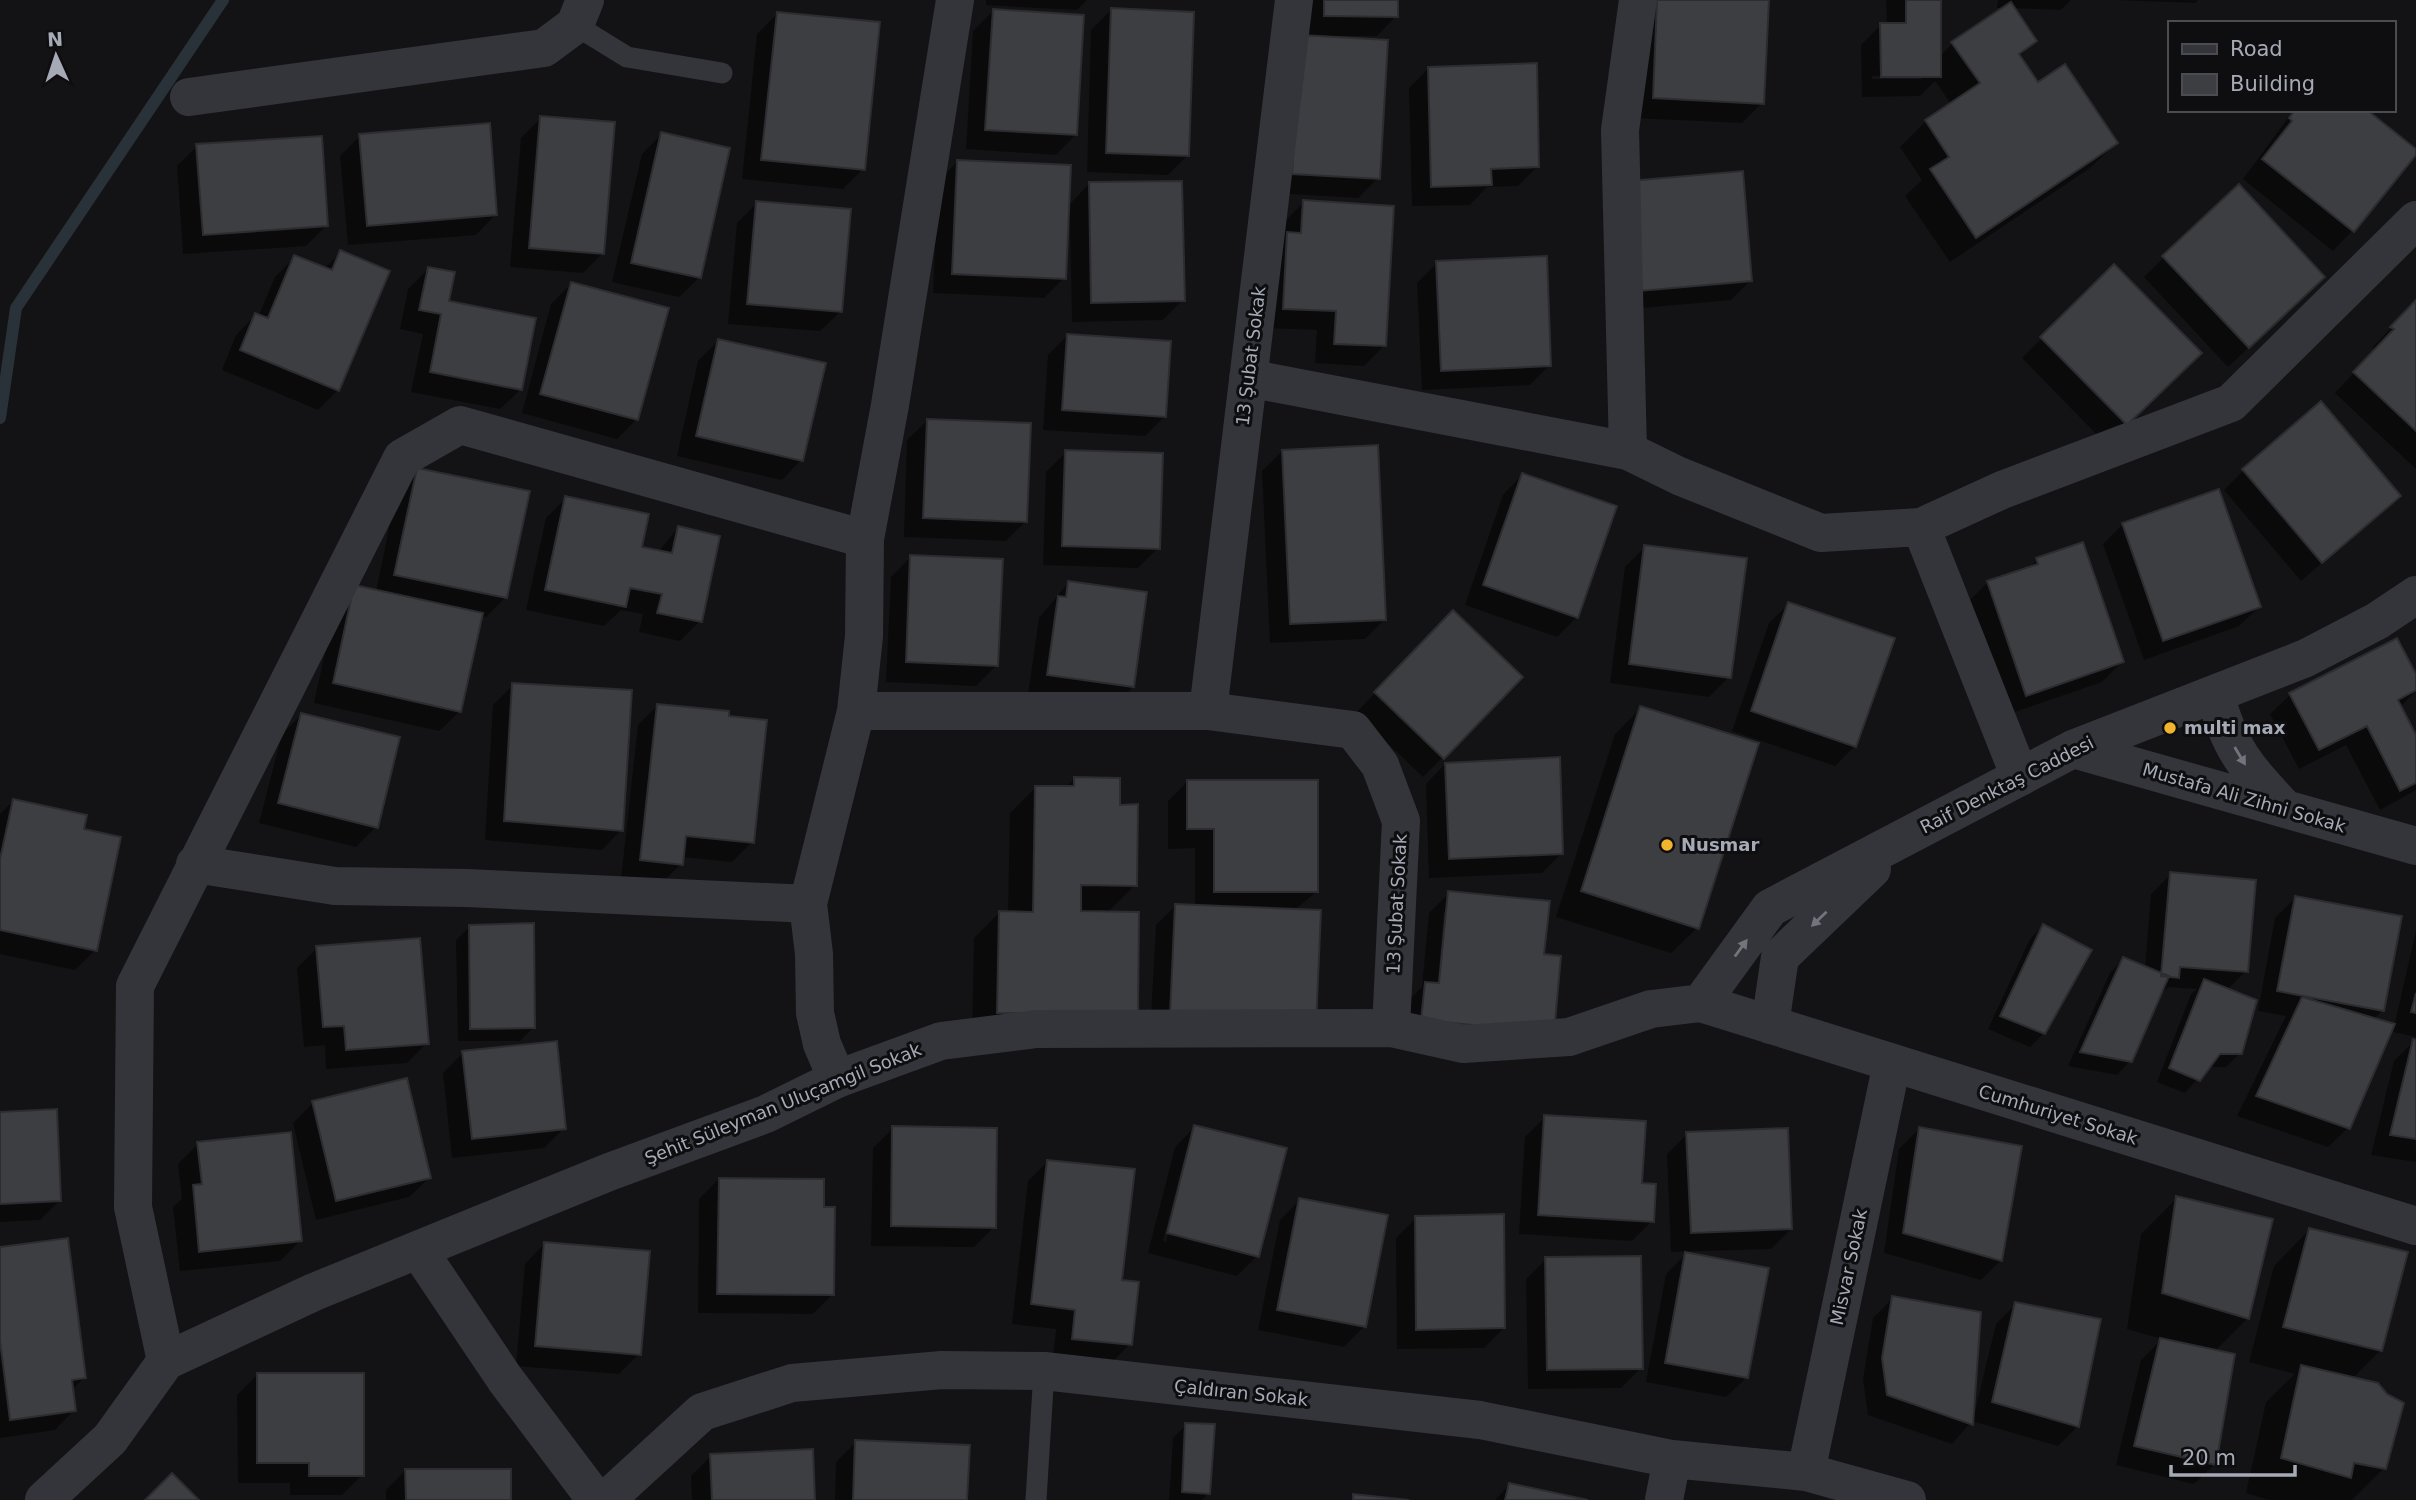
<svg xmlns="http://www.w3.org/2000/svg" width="2416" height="1500" viewBox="0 0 2416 1500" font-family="'DejaVu Sans',sans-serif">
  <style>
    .shadow { fill: #0007; fill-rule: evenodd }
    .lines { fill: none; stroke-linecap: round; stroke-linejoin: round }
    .stream { stroke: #293239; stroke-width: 12 }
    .building { fill: #3d3e42; stroke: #2d2d31; stroke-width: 2 }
    .service { stroke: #34353a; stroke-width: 21 }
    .minor { stroke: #34353a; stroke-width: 38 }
    .tertiary { stroke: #34353a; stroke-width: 38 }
    .oneway { fill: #72757e }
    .poi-dot { fill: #f3b42d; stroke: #0e0e10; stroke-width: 2.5 }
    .labels { text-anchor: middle; stroke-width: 6; stroke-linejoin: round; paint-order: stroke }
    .street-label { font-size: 18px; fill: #a5aab6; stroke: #0e0e10 }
    .poi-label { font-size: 18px; font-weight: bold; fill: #a5aab6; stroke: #0e0e10; text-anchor: start }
  </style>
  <rect width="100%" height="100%" fill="#131315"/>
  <!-- shadow -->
  <path class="shadow" d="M986 0H1087L1077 10 986 5Z
    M1305 0H1396V16L1377 36H1338L1378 178 1358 198 1273 193Z
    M1648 0H1767L1762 103 1742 123 1633 118Z
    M1886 0H1939L1940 56 1953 43 2006 8H1997L1998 0H2071L2061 10 2013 8 2035 41 2019 57 2038 85 2116 143 2090 168 1950 262 1905 196 1922 180 1900 147 1926 121 1951 104 1935 81 1920 96 1862 97 1861 45 1881 25H1887ZM1922 75V79H1872V76Z
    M2116 0H2198L2195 3Z
    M1111 10 1188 155 1168 175 1087 172 1091 30Z
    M993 11 1075 135 1056 155 966 149 973 31Z
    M777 14 863 169 843 189 742 179 757 34Z
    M1429 68 1538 166 1518 186 1487 187 1470 205 1412 206 1409 88Z
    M2294 110H2364L2416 151 2352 231 2333 251 2243 179Z
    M541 118 603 253 583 273 510 267 521 138Z
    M662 134 699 278 679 297 612 282 642 154Z
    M360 136 495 215 476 235 348 245 340 156Z
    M197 146 326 226 306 246 183 254 177 166Z
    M958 161 1068 206 1089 184 1183 300 1163 320 1072 322 1070 223H1067L1064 278 1044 298 933 293 938 181Z
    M1304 202 1384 346 1364 366 1315 363 1317 330 1264 328 1284 222Z
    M1611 202 1751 280 1731 300 1620 310Z
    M757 203 840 312 820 331 728 324 737 223Z
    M341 252 338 390 318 410 222 370 236 335 256 315 258 317 275 277 295 257 324 269Z
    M2164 257 2303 296 2228 367 2144 277Z
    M1437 263 1550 365 1530 385 1422 390 1417 283Z
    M2114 266 2199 353 2106 444 2022 358Z
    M428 269 447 302 520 390 500 409 411 392 423 334 400 329 408 289Z
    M571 284 637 419 617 439 522 413 551 304Z
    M2416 302V469L2335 393 2375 350 2372 348Z
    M1068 335 1165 416 1145 436 1043 430 1048 355Z
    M718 341 801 460 782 480 677 456 698 361Z
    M927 421 1026 521 1006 541 904 537 907 440Z
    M1282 451 1385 619 1365 639 1270 643 1262 471Z
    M1066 452 1158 548 1138 568 1043 565 1046 472Z
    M417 469 506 597 486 617 480 616 459 712 439 731 314 703 335 607 376 592 397 489Z
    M2244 470 2399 496 2301 581 2224 490Z
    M1522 475 1577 617 1557 637 1465 605 1503 495Z
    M566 498 639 548 658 552 678 528 700 621 680 641 639 632 643 614 621 610 604 626 526 610 546 518Z
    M2123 524 2259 607 2239 626 2144 660 2103 544Z
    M1645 547 1729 677 1709 697 1610 683 1625 567Z
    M911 557 996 666 976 686 886 682 891 577Z
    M2037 560 2122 662 2102 682 2006 715 1968 602 1988 582 2028 569Z
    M1068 583 1133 687 1113 707 1028 695 1039 618Z
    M1789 604 1855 746 1835 766 1732 731 1769 623Z
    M1433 632 1443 757 1423 777 1356 713Z
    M2397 640 2416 678V691L2400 707 2416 739V790L2380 810 2346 745 2299 769 2270 714 2290 695Z
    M513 685 621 830 602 850 485 840 493 705Z
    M658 705 752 842 732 862 682 857 681 864 661 884 621 879 638 725Z
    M1641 708 1697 928 1671 953 1556 917 1615 734Z
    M302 714 376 827 356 847 259 823 282 734Z
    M1445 764 1562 853 1542 873 1429 878 1426 784Z
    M1075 778 1118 806 1135 885 1107 913 1136 1014 972 1039 974 938 999 913H1008L1010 813 1036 787H1066Z
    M1188 781 1317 891 1150 1035 1156 925 1176 905 1195 906V848L1168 849V801Z
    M13 801 82 830 95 950 75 970 0 954V814Z
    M2171 874 2246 971 2227 990 2240 1053 2226 1067H2208L2185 1093 2157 1082 2191 994 2197 989 2168 987 2158 996 2130 1061 2117 1075 2068 1066 2110 973 2123 959 2145 968 2151 894Z
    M1449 893 1542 955 1552 1032 1402 1040 1405 1004 1422 987 1429 913ZM1444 912H1448L1440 992H1437Z
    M2295 898 2383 1010 2374 1019 2348 1128 2328 1147 2237 1116 2286 1016 2258 1011 2275 918Z
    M2043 926 2044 1033 2030 1047 1988 1029 2030 939Z
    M470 927 534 1027 520 1041H458L456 940Z
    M2416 930V1037L2393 1032Z
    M317 948 427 1043 407 1063 326 1069 325 1045 304 1047 297 968Z
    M2414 1041 2416 1162 2371 1155 2394 1061Z
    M463 1053 564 1128 544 1148 452 1158 443 1073Z
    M313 1103 429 1178 409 1197 316 1220 293 1123Z
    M0 1114 60 1200 40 1220 0 1222Z
    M1545 1117 1640 1184 1652 1221 1632 1241 1519 1234 1525 1137Z
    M1195 1127 1257 1256 1237 1276 1148 1253 1175 1147ZM1187 1148H1190L1166 1242 1163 1241Z
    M893 1128 994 1227 974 1247 871 1246 873 1148Z
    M1919 1129 2001 1260 1981 1280 1884 1253 1899 1149Z
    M1687 1134 1791 1229 1771 1249 1671 1252 1667 1154Z
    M198 1144 300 1241 280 1261 180 1271 173 1207 182 1199 178 1164Z
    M1048 1161 1121 1282 1130 1344 1110 1364 1053 1358 1056 1329 1012 1324 1028 1181Z
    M719 1179 822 1209 833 1294 813 1314 698 1313 699 1199Z
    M2177 1198 2248 1318 2214 1352 2233 1356 2214 1465 2194 1484 2116 1465 2141 1360 2162 1339 2127 1329 2141 1234Z
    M1300 1200 1364 1327 1344 1347 1258 1330 1280 1220Z
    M1416 1218 1504 1328 1484 1348 1397 1349 1396 1238Z
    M2309 1230 2381 1350 2353 1378 2384 1468 2352 1500H2269L2246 1493 2266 1402 2295 1374 2249 1362 2274 1266Z
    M544 1244 639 1354 619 1374 516 1366 525 1264Z
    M0 1249 85 1377 72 1390 74 1410 55 1430 0 1438Z
    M1686 1254 1746 1378 1726 1397 1646 1382 1666 1274Z
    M1546 1259 1641 1368 1621 1388 1528 1389 1526 1279Z
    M1893 1298 1974 1416 1996 1324 2016 1304 2078 1426 2058 1446 1972 1421 1952 1444 1868 1415 1863 1379 1873 1318Z
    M257 1375 362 1475 342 1495H290V1483H238L237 1395Z
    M1186 1425 1209 1493 1202 1500H1169L1173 1438Z
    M856 1442 966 1500H835L836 1462Z
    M711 1456 813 1500H692L691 1476Z
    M406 1470 509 1500H386V1490Z
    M1509 1485 1579 1500H1495Z"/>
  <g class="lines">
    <!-- stream -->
    <path class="stream" d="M0 418 16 308 223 0"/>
  </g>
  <!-- building -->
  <path class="building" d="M1324 0H1398V17L1324 16Z
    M1657 0H1769L1764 104 1653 98Z
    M1906 0H1941V77H1881L1880 23H1906Z
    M2011 2 2037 41 2019 54 2038 82 2065 64 2118 143 1976 238 1930 169 1949 157 1925 120 1980 83 1951 42Z
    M1111 8 1194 12 1189 156 1106 153Z
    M993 9 1084 15 1077 135 985 130Z
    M777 12 880 22 865 170 761 160Z
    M1301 35 1388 40 1380 179 1292 174Z
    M1537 63 1539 167 1491 169 1492 185 1431 187 1428 67Z
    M2295 110H2367L2416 149V155L2354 232 2262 159 2292 121 2289 118Z
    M540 116 615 122 604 254 529 248Z
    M490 123 497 215 367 226 359 134Z
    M661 132 730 148 701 278 631 263Z
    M322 136 328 226 203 235 196 144Z
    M957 160 1071 165 1066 279 952 274Z
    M1743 171 1752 281 1639 291 1630 181Z
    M1182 181 1185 301 1091 303 1089 182Z
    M2239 184 2325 277 2249 348 2162 256Z
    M1303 200 1394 206 1386 346 1334 344 1336 311 1283 309 1287 232 1301 233Z
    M756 201 851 209 842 312 747 304Z
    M340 250 390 271 339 391 240 350 255 313 268 318 294 255 332 270Z
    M1547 256 1551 366 1441 371 1436 261Z
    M2114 264 2202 353 2127 425 2040 337Z
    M428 267 455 272 449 301 536 318 522 390 430 372 441 314 419 310Z
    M571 282 669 308 638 420 540 394Z
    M2416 300V431L2353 372 2394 329 2390 327Z
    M1067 334 1171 341 1166 417 1062 410Z
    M718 339 826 363 803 461 696 436Z
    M2321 401 2401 496 2322 563 2242 469Z
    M927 419 1031 423 1027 522 923 518Z
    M1378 445 1386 620 1290 624 1282 450Z
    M1065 450 1163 453 1160 549 1062 546Z
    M417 468 530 491 507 598 394 575Z
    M1522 473 1617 506 1578 618 1483 585Z
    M2219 489 2261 607 2163 641 2122 523Z
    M565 496 649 514 642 547 672 553 678 526 720 536 702 622 657 613 662 594 630 588 626 607 545 590Z
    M2083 542 2124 662 2026 696 1987 581 2038 564 2036 558Z
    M1644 545 1747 558 1731 678 1629 664Z
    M910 555 1003 559 998 666 906 662Z
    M1068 581 1147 592 1134 687 1047 675 1058 596 1066 597Z
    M354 585 483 613 461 712 333 683Z
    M1788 602 1895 638 1856 747 1751 711Z
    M1453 610 1523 677 1444 759 1374 692Z
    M2397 638 2416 674V690L2398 700 2416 735V783L2400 791 2367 726 2319 750 2289 693Z
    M512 683 632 690 623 831 504 821Z
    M657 704 729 711V716L767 720 754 843 686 836 683 865 640 860Z
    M1640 706 1759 743 1699 929 1581 891Z
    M301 713 400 737 378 828 278 803Z
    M1560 757 1563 854 1449 859 1445 763Z
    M1074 777 1120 778V805L1138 804 1137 886 1081 885V911L1139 912 1138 1015 997 1013 999 911 1033 912 1035 786H1074Z
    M1187 780H1318V892H1214V829H1187Z
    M13 799 87 815 84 829 121 837 97 951 0 930V859Z
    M2170 872 2256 880 2248 972 2180 967 2179 978 2161 976Z
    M1448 891 1550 901 1544 954 1561 956 1554 1033 1421 1020 1425 982 1439 983Z
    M2295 896 2402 916 2384 1011 2277 991Z
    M1175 904 1321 910 1316 1026 1170 1015Z
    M534 923 535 1028 470 1029 469 925Z
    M2043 924 2092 950 2045 1034 2000 1016Z
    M420 938 429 1044 346 1050 344 1026 323 1027 316 946Z
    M2123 957 2169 976 2132 1062 2080 1052Z
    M2204 979 2257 1000 2242 1054H2220L2200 1081 2169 1068Z
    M2416 993V1013L2411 1012Z
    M2302 997 2395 1024 2350 1129 2256 1096Z
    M2413 1039 2416 1040V1139L2390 1135Z
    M557 1041 566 1129 472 1139 462 1051Z
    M407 1078 431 1178 336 1201 312 1101Z
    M57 1109 61 1201 0 1204V1112Z
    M1544 1115 1646 1121 1642 1183 1656 1184 1654 1222 1538 1215Z
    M1194 1125 1287 1148 1259 1257 1167 1233Z
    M892 1126 997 1128 996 1228 891 1226Z
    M1919 1127 2022 1146 2002 1261 1903 1233Z
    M1788 1128 1792 1229 1691 1233 1686 1132Z
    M291 1132 302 1241 199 1252 193 1185 202 1184 197 1142Z
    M1047 1160 1135 1169 1122 1280 1139 1282 1132 1345 1072 1339 1075 1310 1031 1304Z
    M719 1178 824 1179V1207H835L834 1295 717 1294Z
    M2176 1196 2273 1219 2249 1319 2162 1293Z
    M1299 1198 1388 1215 1366 1327 1277 1310Z
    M1504 1214 1505 1328 1416 1330 1415 1216Z
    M2309 1228 2408 1252 2382 1351 2283 1327Z
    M68 1238 86 1378 72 1380 76 1411 10 1420 0 1341V1247Z
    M544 1242 650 1251 641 1355 535 1346Z
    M1685 1252 1769 1268 1748 1378 1665 1363Z
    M1641 1256 1643 1369 1547 1370 1545 1257Z
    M1892 1296 1981 1312 1973 1425 1887 1395 1882 1358Z
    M2015 1302 2101 1319 2079 1427 1992 1402Z
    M2160 1338 2235 1354 2216 1465 2134 1446Z
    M2301 1365 2378 1383 2387 1394 2404 1403 2386 1469 2354 1463 2351 1478 2281 1458Z
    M257 1373H364V1476H309V1463H257Z
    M1185 1423 1215 1424 1210 1494 1182 1492Z
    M855 1440 970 1445 967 1500H853Z
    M813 1449 815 1500H712L710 1454Z
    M405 1469H511V1500H406Z
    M172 1473 199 1500H145Z
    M1509 1483 1588 1500H1505Z
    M1353 1494 1409 1500H1353Z"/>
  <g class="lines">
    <!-- service -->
    <path class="service" d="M575 25 627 57 722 73
      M1036 1500 1044 1371"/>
    <!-- minor -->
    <path class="minor" d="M189 97 544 48 575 25 585 0
      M1248 378 1628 451 1679 476 1821 533 1921 527 2020 777
      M1628 451 1620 130 1638 0
      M1921 527 2002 490 2231 403 2416 220
      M2215 694C2230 750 2246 767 2285 809
      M856 711H1208L1353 730 1380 765 1401 821 1391 1028
      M1208 711 1294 0
      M2073 749 2416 846
      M195 864 335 886 467 888 808 904
      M837 1079 822 1044 815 1013 814 954 808 904 856 711 864 636 865 539 890 405 955 0
      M419 1251 505 1379 596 1500
      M166 1361 133 1207 135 986 402 458 460 425 865 539
      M1806 1472 1892 1063
      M606 1500 702 1412 792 1383 942 1370 1044 1371 1480 1420 1672 1459 1806 1472 1907 1500
      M1664 1500 1672 1459"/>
    <!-- tertiary -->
    <path class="tertiary" d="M1701 1003 1770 908 2073 749 2306 658 2377 621 2416 595
      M1770 1025 1780 957 1872 869
      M44 1500 110 1439 166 1361 314 1292 609 1172 766 1114 837 1079 941 1041 1037 1029 1391 1028 1463 1044 1569 1037 1651 1009 1701 1003 2416 1226"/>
  </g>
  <!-- one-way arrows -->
  <defs><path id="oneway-solid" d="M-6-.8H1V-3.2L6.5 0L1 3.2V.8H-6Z" transform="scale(1.75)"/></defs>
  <g class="oneway">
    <use href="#oneway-solid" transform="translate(2240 756) rotate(59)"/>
    <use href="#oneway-solid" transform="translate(1819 919) rotate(136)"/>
    <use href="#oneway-solid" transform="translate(1741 948) rotate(-54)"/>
  </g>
  <!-- markers -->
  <g class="poi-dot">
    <circle cx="2170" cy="728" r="7"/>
    <circle cx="1667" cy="845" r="7"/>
  </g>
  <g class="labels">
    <!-- street labels -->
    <g class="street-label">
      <text transform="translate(1251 356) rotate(-83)" y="6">13 Şubat Sokak</text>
      <text transform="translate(2007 785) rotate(-27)" y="6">Raif Denktaş Caddesi</text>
      <text transform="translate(2244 798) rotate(16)" y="6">Mustafa Ali Zihni Sokak</text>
      <text transform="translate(1397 904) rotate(-87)" y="6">13 Şubat Sokak</text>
      <text transform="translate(783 1104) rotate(-22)" y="6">Şehit Süleyman Uluçamgil Sokak</text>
      <text transform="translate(2058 1115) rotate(17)" y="6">Cumhuriyet Sokak</text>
      <text transform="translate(1849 1267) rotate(-78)" y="6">Misvar Sokak</text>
      <text transform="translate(1241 1393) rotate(6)" y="6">Çaldıran Sokak</text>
    </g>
    <!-- poi labels -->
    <g class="poi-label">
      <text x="2184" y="734">multi max</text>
      <text x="1681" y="851">Nusmar</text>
    </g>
  </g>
  <!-- legend -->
  <rect x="2168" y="21" width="228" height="91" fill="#0e0e10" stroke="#4a4c52" stroke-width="2"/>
  <rect x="2182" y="44" width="35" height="10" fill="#34353a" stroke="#4a4c52" stroke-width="2"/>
  <text x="2230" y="56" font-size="21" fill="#a5aab6">Road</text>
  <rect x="2182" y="74" width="35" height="21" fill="#3d3e42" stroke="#4a4c52" stroke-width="2"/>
  <text x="2230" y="91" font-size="21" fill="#a5aab6">Building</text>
  <!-- north arrow -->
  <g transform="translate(56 56) rotate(357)" stroke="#0e0e10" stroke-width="5" paint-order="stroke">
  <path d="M0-5L12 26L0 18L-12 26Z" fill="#a5aab6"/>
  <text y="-10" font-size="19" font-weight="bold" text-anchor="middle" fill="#a5aab6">N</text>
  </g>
  <!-- scale -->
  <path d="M2171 1465v10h124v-10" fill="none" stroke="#a5aab6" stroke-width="3.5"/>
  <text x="2182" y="1465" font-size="21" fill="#a5aab6" stroke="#0e0e10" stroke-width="5" paint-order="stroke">20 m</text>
</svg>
